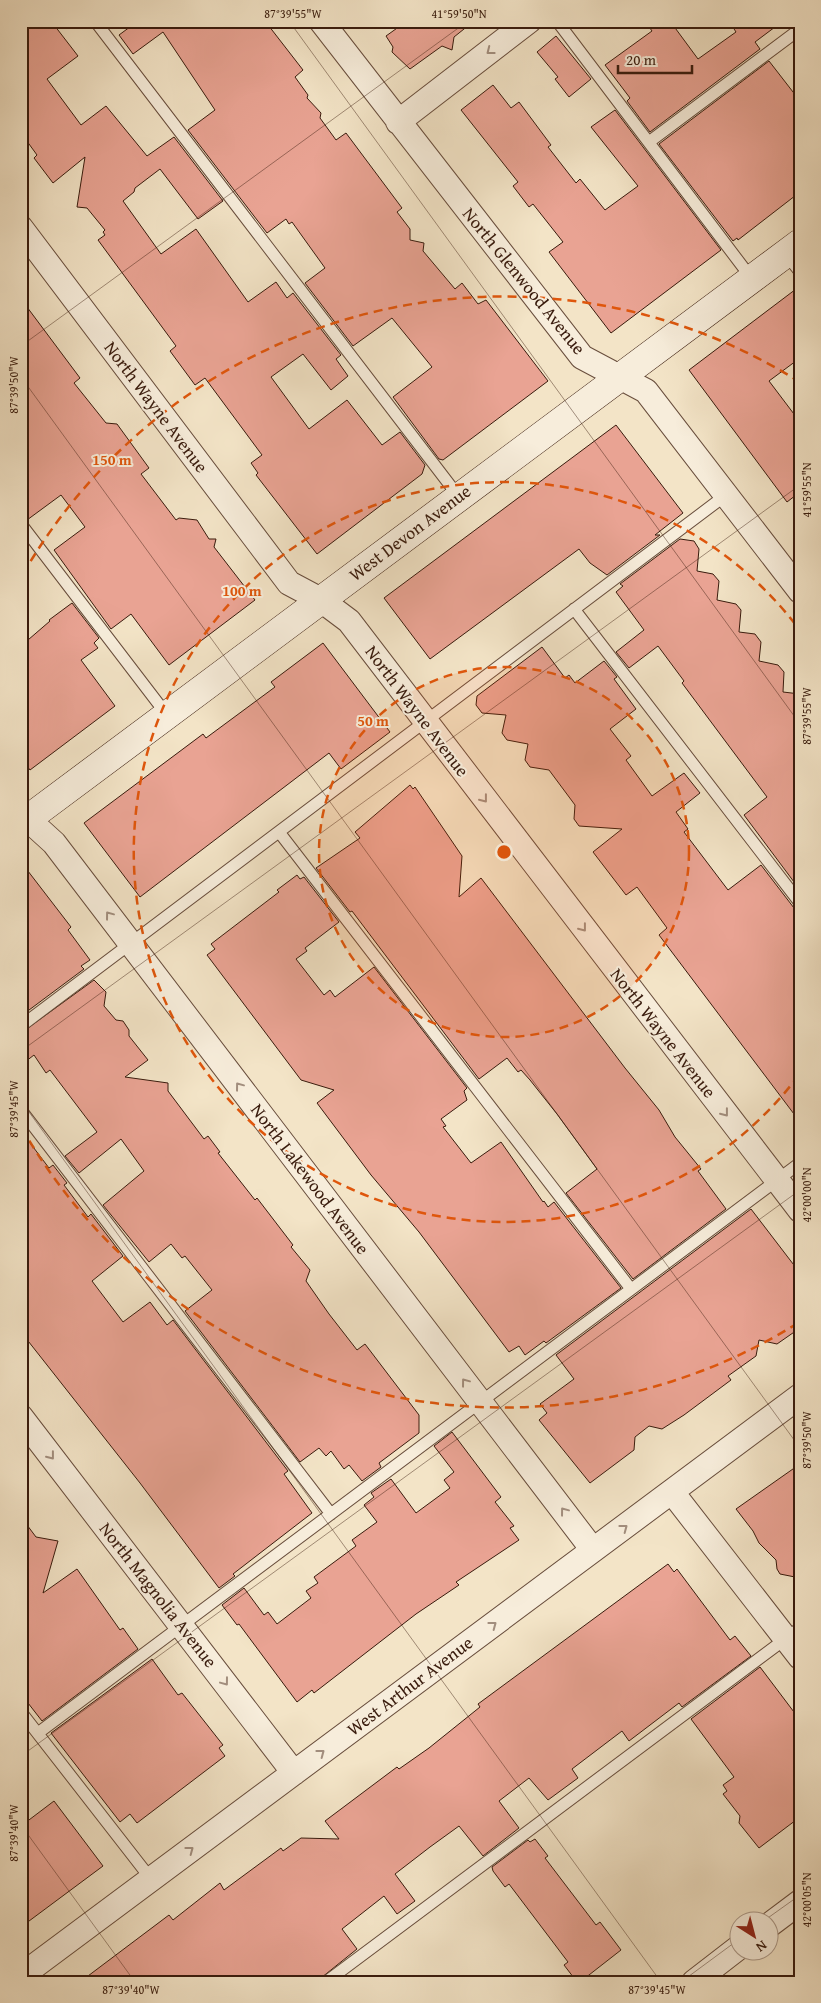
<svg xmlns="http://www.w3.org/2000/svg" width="821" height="2003" viewBox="0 0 821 2003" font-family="'Gentium Book Plus',serif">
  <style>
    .building { fill: #e9a393; stroke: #391b0d }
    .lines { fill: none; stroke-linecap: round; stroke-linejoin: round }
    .lane-casing { stroke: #684d3c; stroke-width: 13 }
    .street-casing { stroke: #684d3c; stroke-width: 26 }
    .secondary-casing { stroke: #391b0d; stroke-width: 29 }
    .lane { stroke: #f7eddb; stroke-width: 11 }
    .street { stroke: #f7eddb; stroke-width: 24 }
    .secondary { stroke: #f7eddb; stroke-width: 28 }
    .oneway { stroke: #a28e7e }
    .ticks { fill: none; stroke: #391b0d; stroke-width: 1; stroke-opacity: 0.45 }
    .ring { fill: none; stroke: #df560c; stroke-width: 2.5; stroke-dasharray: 9 6 }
    .labels { text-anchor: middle; stroke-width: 4; stroke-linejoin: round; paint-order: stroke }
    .street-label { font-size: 18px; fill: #391b0d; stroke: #f7eddb }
    .centre { fill: #df560c; stroke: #f7eddb; stroke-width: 2.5 }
    .ring-label { font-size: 15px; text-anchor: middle; font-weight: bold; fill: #df560c; stroke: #f7eddb; stroke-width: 4; stroke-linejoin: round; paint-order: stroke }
    .neatline { fill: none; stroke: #391b0d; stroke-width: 2 }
    .ticks-label { font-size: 12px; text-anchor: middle; fill: #391b0d }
  </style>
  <rect width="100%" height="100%" fill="#f3e4c7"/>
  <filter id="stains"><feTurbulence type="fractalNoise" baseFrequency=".004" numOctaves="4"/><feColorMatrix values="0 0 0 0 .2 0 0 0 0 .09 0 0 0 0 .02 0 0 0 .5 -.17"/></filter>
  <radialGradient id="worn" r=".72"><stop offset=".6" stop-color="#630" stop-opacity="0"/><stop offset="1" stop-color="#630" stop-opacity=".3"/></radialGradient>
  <!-- building -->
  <path class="building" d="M21 21H51L78 56 47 79 81 125 106 106 147 156 174 137 223 201 198 219 160 169 135 188 134 192 123 201 161 254 196 229 248 302 276 282 287 298 293 293 341 355 336 359 348 376 331 390 303 354 271 377 309 429 347 400 382 445 400 432 425 465 422 474 317 554 256 475 258 473 251 463 262 455 205 378 195 385 170 351 176 346 98 240 105 235 103 232 105 230 87 208 77 207 85 157 53 183 34 158 37 155 21 133Z
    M138 21H265L303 70 295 77 308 95 307 98 321 113 320 118 336 140 346 133 402 208 397 212 410 229V240L424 243 423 251 455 289 462 283 478 304 486 300 548 381 443 460 439 459 393 397 432 367 392 318 353 346 305 283 325 268 292 222 289 224 286 219 267 233 188 130 215 110 163 32 133 54 119 35Z
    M407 21H474L454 37 452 50 442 46 410 69 392 52 393 47 386 36Z
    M645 21H670L698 59 736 32 729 21H783L755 42 760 49 650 132 627 101 630 98 605 65 652 31Z
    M556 36 591 79 569 97 555 79 558 77 537 52Z
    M769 61 800 101V192L738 240 737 238 733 241 659 144Z
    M493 85 511 108 519 102 551 145 548 147 576 183 580 179 605 210 638 186 591 127 615 110 721 250 611 333 549 252 563 242 533 204 529 207 513 186 518 182 461 110Z
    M800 286V358L769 381 800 422V492L787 502 689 370Z
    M21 299 80 378 74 383 106 423 117 424 149 468 141 474 176 520 179 518 197 520 209 539H216L214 547 255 600 169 665 131 614 111 629 54 550 85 527 61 495 27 520 21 517Z
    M616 425 683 513 655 535H660L607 575 590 563 579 549 430 659 384 598Z
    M680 539 694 541 699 549 697 571 713 574 719 581 717 600 736 604 741 610 739 632 755 634 761 642 759 661 778 665 784 672 783 692 800 694V890L744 815 767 797 682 683 684 681 658 646 629 668 616 652 644 630 616 592 623 586 620 584Z
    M72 603 99 638 94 643 98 648 81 660 115 706 30 770 21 758V646L50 621 49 620Z
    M323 643 390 732 341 769 329 753 140 897 84 823 203 734 206 738 275 687 271 682Z
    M542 647 565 678 569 675 575 683 604 661 617 677 614 679 636 709 610 729 631 756 626 760 652 796 684 773 700 793 676 812 688 829 684 832 728 890 761 865 794 908 800 910V1122L659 935 667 928 637 887 626 895 593 852 622 829 579 826 574 819 575 805 549 770 530 767 525 760 528 744 507 740 502 733 506 715 482 713 476 705 477 696Z
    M410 785 413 789 415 787 462 856 459 897 481 878 625 1068 659 1110 675 1137 701 1169 698 1171 726 1209 633 1279 566 1193 597 1169 557 1114 530 1080 521 1070 518 1072 507 1058 479 1079 352 911 350 912 316 868 360 838 355 832Z
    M21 862 71 927 68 930 90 960 81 966 84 969 21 1016Z
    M297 875 300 879 304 877 339 922 305 948 307 951 296 959 324 995 330 990 335 997 374 967 467 1088 464 1091 467 1100 441 1119 446 1126 443 1127 471 1163 501 1142 543 1202 544 1201 548 1207 554 1202 621 1288 546 1343 544 1341 525 1355 519 1346 509 1352 419 1232 371 1175 317 1103 334 1090 301 1080 207 955 215 949 211 944 279 892 277 890Z
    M94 980 106 992 104 1006 116 1020 123 1021 129 1030V1036L148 1060 125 1077 168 1083V1091L204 1139 208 1136 220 1152 218 1153 255 1200 257 1198 293 1245 291 1247 310 1270 306 1281 329 1314 357 1350 365 1344 419 1415V1433L379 1463 381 1467 362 1481 349 1465 344 1469 331 1451 326 1456 319 1448 300 1462 185 1311 212 1290 185 1256 182 1258 171 1244 149 1262 103 1205 144 1171 121 1139 79 1173 65 1156 97 1132 50 1070 46 1073 34 1055 21 1065V1033Z
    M21 1131 49 1168 53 1165 67 1183 64 1185 88 1217 91 1214 123 1256 92 1281 123 1322 150 1302 167 1325 173 1320 288 1471 284 1474 312 1513 233 1574 235 1576 219 1588 140 1483 21 1332Z
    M751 1209 800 1273V1328L777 1344 759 1340 756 1356 728 1376 731 1380 684 1415 662 1429 649 1426 635 1437 634 1450 590 1483 539 1420 547 1413 540 1404 574 1379 556 1355Z
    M452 1432 501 1497 495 1502 514 1526 510 1528 519 1540 456 1582 459 1585 416 1614 314 1693 312 1690 297 1702 239 1624 237 1625 222 1605 244 1588 264 1615 268 1612 277 1624 311 1598 306 1591 318 1583 314 1577 356 1546 352 1540 377 1522 364 1505 374 1497 371 1493 391 1479 416 1513 450 1488 444 1480 454 1472 434 1446Z
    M800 1464V1578L780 1574 777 1569 776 1560 759 1543 753 1531 736 1509Z
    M21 1517 36 1537 58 1541 43 1593 77 1569 120 1630 123 1628 138 1649 42 1721 21 1694Z
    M668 1564 674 1572 677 1569 730 1640 735 1636 751 1656 682 1707 679 1703 629 1741 622 1731 572 1769 578 1778 548 1800 529 1778 499 1801 519 1828 483 1856 459 1826 430 1847 395 1874 415 1901 397 1914 384 1896 342 1929 357 1949 316 1982H80L169 1915 173 1920 220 1883 224 1890 281 1848 283 1851 301 1838 339 1839 325 1821 397 1767 399 1769 429 1748 480 1707 478 1704Z
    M152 1659 178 1695 182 1693 223 1745 219 1748 225 1756 137 1823 130 1814 120 1822 51 1733Z
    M760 1667 800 1720V1817L759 1848 739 1823 740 1816 723 1794 727 1791 723 1785 734 1777 691 1719Z
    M54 1801 103 1866 21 1927V1826Z
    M535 1839 548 1856 545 1858 596 1925 600 1922 621 1950 580 1982H577L564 1965 568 1962 509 1884 505 1887 493 1871 492 1867 528 1840 530 1842Z"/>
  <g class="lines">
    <!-- lane casing -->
    <g class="lane-casing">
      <path id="lane" d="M95 21 459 497
        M557 21 752 279
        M649 142 800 29
        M786 254 800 272
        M21 524 167 715
        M574 609 800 903
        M279 832 631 1289
        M21 1026 726 495
        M21 1110 331 1514
        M21 1712 151 1879
        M38 1733 800 1163
        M326 1982 800 1628"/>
    </g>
    <!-- street casing -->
    <g class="street-casing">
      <path id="street" d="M321 21 582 357 646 391 800 591
        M398 122 529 21
        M21 228 289 583 321 600 349 621 800 1210
        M21 813 54 843 593 1550
        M21 1417 294 1773
        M672 1492 800 1657
        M768 1926 800 1902
        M21 1976 800 1396
        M694 1982 738 1948"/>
    </g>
    <!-- secondary casing -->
    <g class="secondary-casing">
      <path id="secondary" d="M21 824 800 243"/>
    </g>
    <!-- lane -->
    <use href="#lane" class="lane"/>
    <!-- street -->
    <use href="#street" class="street"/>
    <!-- secondary -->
    <use href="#secondary" class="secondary"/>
  </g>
  <!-- one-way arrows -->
  <defs><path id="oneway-chevron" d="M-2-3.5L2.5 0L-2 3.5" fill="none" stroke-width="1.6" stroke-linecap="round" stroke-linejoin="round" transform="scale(1.25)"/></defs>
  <g class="oneway">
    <use href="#oneway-chevron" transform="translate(490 51) rotate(142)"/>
    <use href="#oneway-chevron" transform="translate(484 799) rotate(52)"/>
    <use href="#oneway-chevron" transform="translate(109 915) rotate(-127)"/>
    <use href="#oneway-chevron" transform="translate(583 928) rotate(52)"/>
    <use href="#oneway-chevron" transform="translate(239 1086) rotate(-127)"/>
    <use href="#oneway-chevron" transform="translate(725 1113) rotate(52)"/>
    <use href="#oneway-chevron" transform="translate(465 1382) rotate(-127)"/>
    <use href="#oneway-chevron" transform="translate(51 1456) rotate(52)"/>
    <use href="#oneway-chevron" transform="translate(564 1511) rotate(-127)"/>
    <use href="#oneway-chevron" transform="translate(624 1528) rotate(-37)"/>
    <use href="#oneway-chevron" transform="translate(493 1625) rotate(-37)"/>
    <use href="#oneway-chevron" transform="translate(225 1682) rotate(53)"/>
    <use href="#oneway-chevron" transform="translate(321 1753) rotate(-37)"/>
    <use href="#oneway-chevron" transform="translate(190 1850) rotate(-37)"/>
  </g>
  <!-- ticks -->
  <path class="ticks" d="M289 21 800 724M21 346 468 21M21 377 800 1448M21 1051 800 485M21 1101 661 1982M21 1756 800 1190M21 1825 135 1982M765 1920 800 1895M681 1982 738 1940"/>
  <!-- distance rings -->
  <circle cx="504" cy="852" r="185" fill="#df560c" fill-opacity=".12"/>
  <g class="ring">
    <circle cx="504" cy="852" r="185"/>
    <path d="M799 1075A370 370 0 1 1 799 629"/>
    <path d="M798 1323A555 555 0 0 1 23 1130M23 574A555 555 0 0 1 798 381"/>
  </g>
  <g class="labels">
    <!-- street labels -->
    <g class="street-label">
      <text transform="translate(524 281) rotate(51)" y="6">North Glenwood Avenue</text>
      <text transform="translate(156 407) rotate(53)" y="6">North Wayne Avenue</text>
      <text transform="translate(410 533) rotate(-37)" y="6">West Devon Avenue</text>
      <text transform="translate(417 711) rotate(53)" y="6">North Wayne Avenue</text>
      <text transform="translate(663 1033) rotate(52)" y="6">North Wayne Avenue</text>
      <text transform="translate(310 1179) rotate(53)" y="6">North Lakewood Avenue</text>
      <text transform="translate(158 1595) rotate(52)" y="6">North Magnolia Avenue</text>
      <text transform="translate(410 1686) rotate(-37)" y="6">West Arthur Avenue</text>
    </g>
  </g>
  <circle cx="504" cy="852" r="8" class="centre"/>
  <g class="ring-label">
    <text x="112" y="465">150 m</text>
    <text x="242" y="596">100 m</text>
    <text x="373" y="726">50 m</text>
  </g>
  <!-- margin -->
  <rect width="821" height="2003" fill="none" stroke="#f3e4c7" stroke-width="55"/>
  <!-- north arrow -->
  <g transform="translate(754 1936) rotate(144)"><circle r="24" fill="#f7eddb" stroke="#ab9989"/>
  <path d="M0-4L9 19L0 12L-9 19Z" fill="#8f2418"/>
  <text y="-8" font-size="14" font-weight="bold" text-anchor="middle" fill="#391b0d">N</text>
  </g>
  <!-- scale -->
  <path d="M618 65v8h74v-8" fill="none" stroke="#391b0d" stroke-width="2.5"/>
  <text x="626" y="65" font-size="15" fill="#391b0d" stroke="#f7eddb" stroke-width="4" paint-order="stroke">20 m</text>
  <rect x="28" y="28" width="766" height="1948" class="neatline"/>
  <g class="ticks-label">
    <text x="293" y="18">87°39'55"W</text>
    <text x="459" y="18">41°59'50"N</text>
    <text transform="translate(14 385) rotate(-90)" y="4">87°39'50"W</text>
    <text transform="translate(807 490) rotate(-90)" y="4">41°59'55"N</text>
    <text transform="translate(807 716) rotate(-90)" y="4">87°39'55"W</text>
    <text transform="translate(14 1109) rotate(-90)" y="4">87°39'45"W</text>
    <text transform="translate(807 1195) rotate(-90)" y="4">42°00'00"N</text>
    <text transform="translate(807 1440) rotate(-90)" y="4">87°39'50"W</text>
    <text transform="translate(14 1833) rotate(-90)" y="4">87°39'40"W</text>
    <text transform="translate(807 1900) rotate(-90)" y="4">42°00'05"N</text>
    <text x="131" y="1994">87°39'40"W</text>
    <text x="657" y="1994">87°39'45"W</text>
  </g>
  <rect width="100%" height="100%" filter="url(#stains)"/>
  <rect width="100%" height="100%" fill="url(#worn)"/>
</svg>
